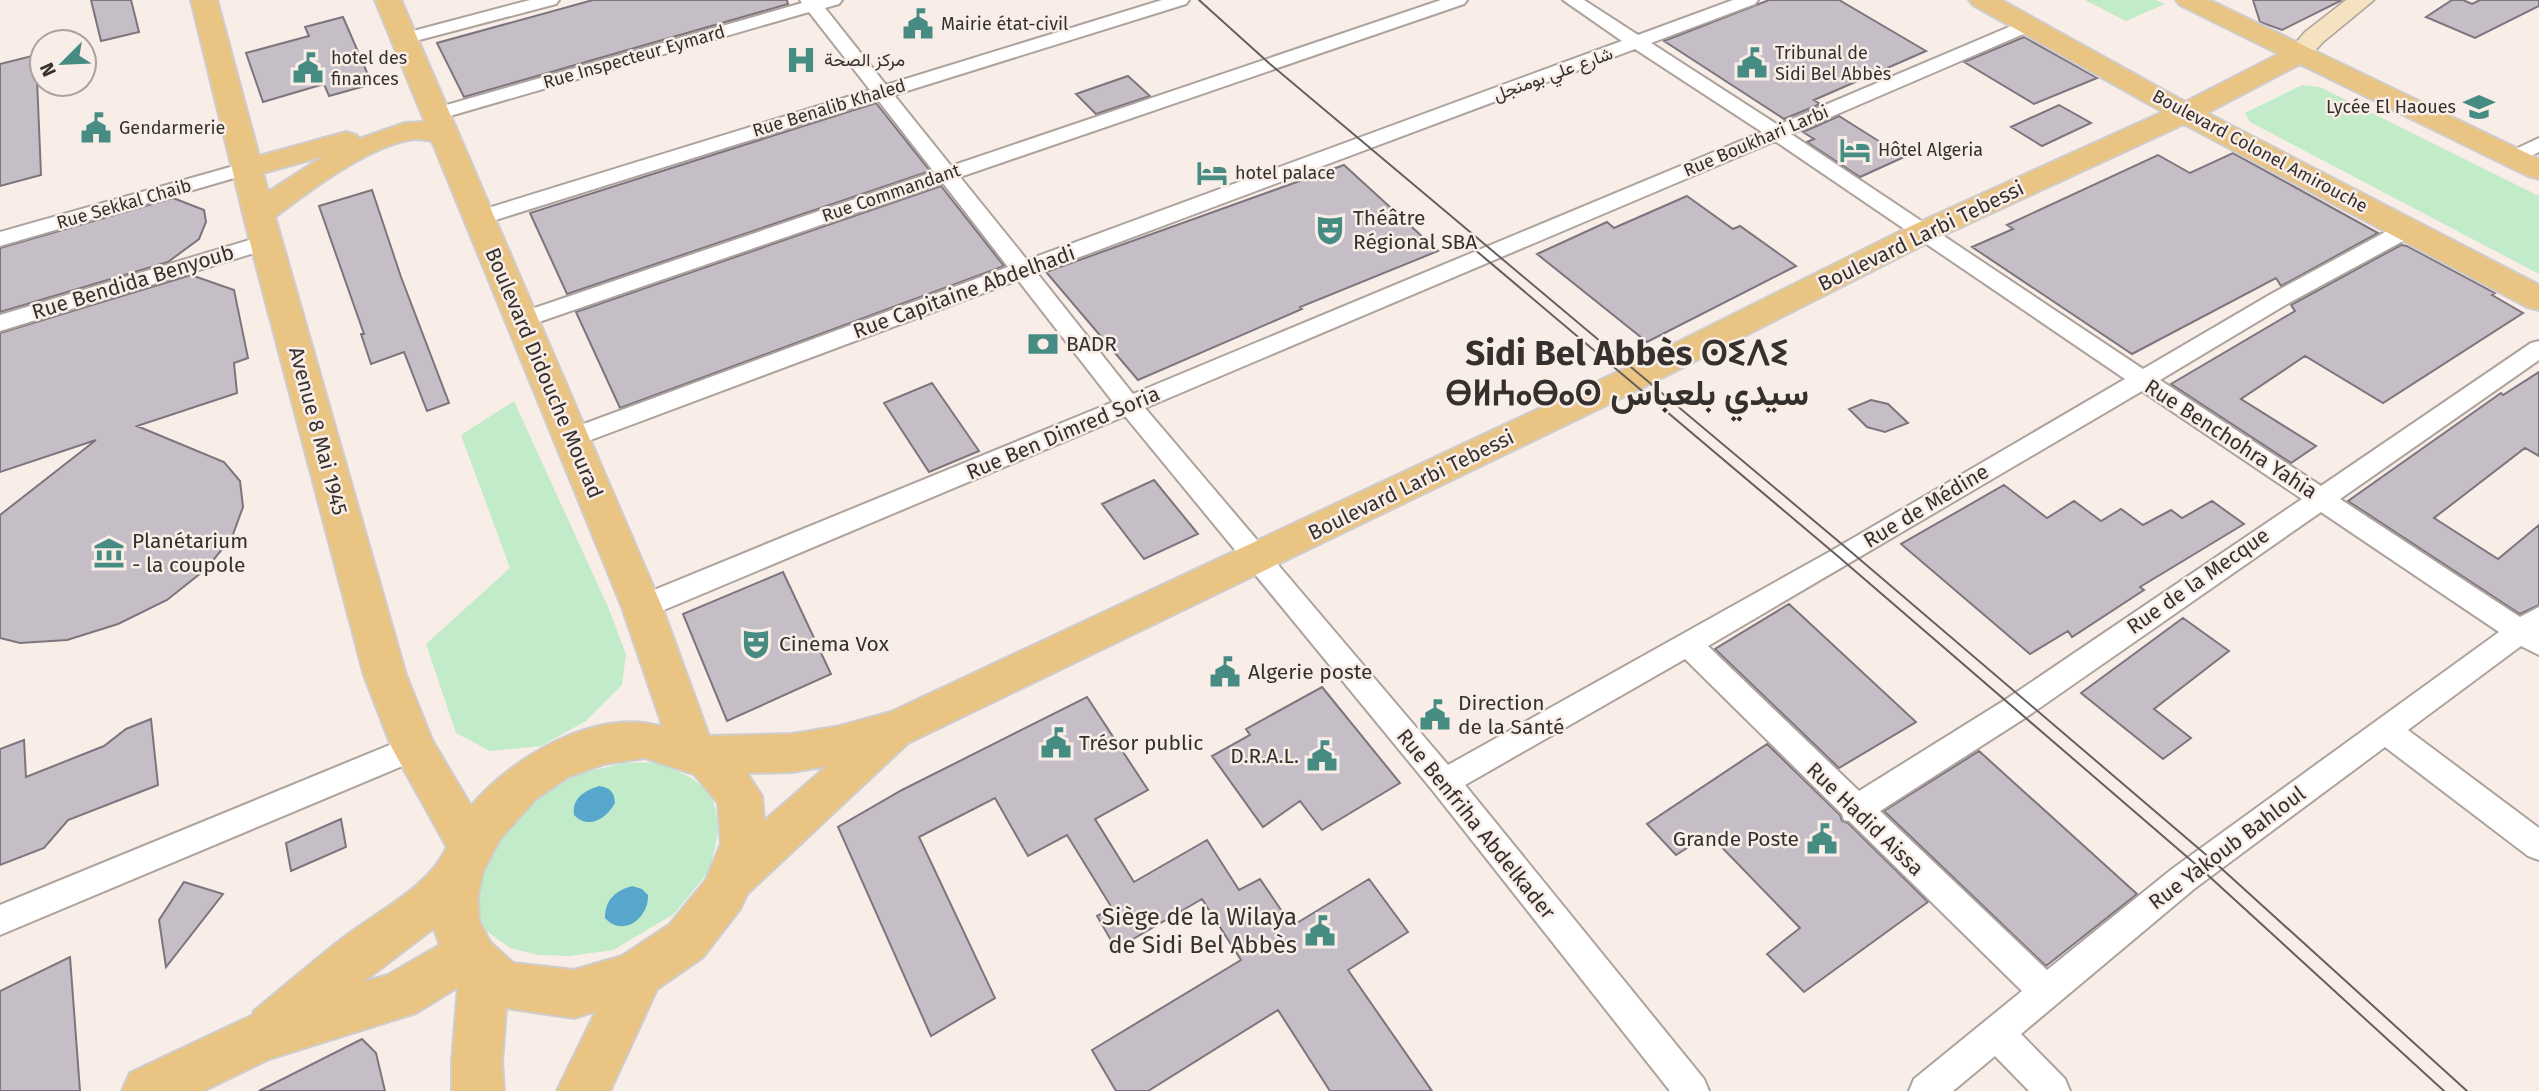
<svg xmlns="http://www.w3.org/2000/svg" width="2539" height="1091" viewBox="0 0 2539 1091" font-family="'Fira Sans',Vazirmatn,'Noto Sans Tifinagh',sans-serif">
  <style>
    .green { fill: #c2ebc9 }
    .water { fill: #57a7cc }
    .building { fill: #c6bec6; stroke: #7d757d; stroke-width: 2 }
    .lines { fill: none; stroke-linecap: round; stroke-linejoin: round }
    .street-casing { stroke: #ada29c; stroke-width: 4 }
    .secondary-casing { stroke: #ada29c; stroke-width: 3 }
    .primary-casing { stroke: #cfcdcd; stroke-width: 4 }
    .street { fill: #fff; fill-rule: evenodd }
    .secondary { fill: #f4e2c1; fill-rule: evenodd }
    .primary { fill: #e9c483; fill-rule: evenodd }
    .tram { stroke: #665f5c; stroke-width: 2 }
    .labels { text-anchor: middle; stroke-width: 5; stroke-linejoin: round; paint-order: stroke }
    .far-poi-label { font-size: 18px; fill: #35302e; stroke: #f9ede7; text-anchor: start }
    .far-street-label { font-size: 18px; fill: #35302e; stroke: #f9ede7 }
    .poi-label { font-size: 21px; fill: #35302e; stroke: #f9ede7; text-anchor: start }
    .street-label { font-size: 21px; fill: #35302e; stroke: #f9ede7 }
    .near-poi-label { font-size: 24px; fill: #35302e; stroke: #f9ede7; text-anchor: end }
    .town-label { font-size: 35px; font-weight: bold; fill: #35302e; stroke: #f9ede7 }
  </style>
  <rect width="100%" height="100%" fill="#f9ede7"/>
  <!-- green -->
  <path class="green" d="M2085 0H2156L2165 4 2126 21Z
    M2302 85 2320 87 2539 196V274L2250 122 2245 113Z
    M514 401 608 607 626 654 622 685 586 721 541 746 490 751 456 733 426 644 510 568 461 435Z
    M660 762 691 778 712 794 719 828 710 870 674 914 613 950 570 956 538 955 510 948 485 930 473 902 478 869 506 830 535 798 578 774 624 763Z"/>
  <!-- water -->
  <path class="water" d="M599 786C610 788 614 791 615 803 606 819 589 830 574 815 572 798 584 791 599 786Z
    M632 886 642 889 648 895C649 918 623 938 605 918 605 900 615 891 632 886Z"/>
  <!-- building -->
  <path class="building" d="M91 0H131L139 32 101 41Z
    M593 0H787L788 4 464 97 437 43Z
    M1769 0H1839L1926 51 1814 100 1820 104 1784 119 1664 41Z
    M2253 0H2342L2282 30 2260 22Z
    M2452 0H2463L2472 4 2480 0H2539V6L2475 38 2426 17Z
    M343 17 372 84 329 96 324 84 263 102 246 53 309 36 305 27Z
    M2024 37 2097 78 2034 104 1964 62Z
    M36 55 41 175 0 186V64Z
    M1128 76 1150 96 1096 114 1076 94Z
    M876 103 930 171 567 294 530 213Z
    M2059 105 2091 123 2042 146 2011 127Z
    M1839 116 1904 157 1860 177 1807 142 1814 139 1803 132Z
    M2233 153 2378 233 2281 286 2276 278 2132 354 1972 247 2013 229 2007 225 2158 155 2190 173Z
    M1344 165 1438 251 1300 307 1302 309 1138 380 1046 272Z
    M941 186 1004 266 620 408 576 312Z
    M372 190 401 277 449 403 427 411 404 352 371 364 361 334H364L319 206Z
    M1687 196 1733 229 1740 226 1796 266 1647 342 1537 254 1607 222 1614 228Z
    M173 198 204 210 206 222 199 239 168 262 0 312V248Z
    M2401 245 2407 246 2495 293 2492 295 2523 313 2383 403 2305 356 2241 399 2316 446 2291 463 2171 384 2295 311 2291 305Z
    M191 275 234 290 248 358 234 363 237 393 137 426 224 462 240 481 243 507 232 537 206 569 167 600 118 624 67 640 20 643 0 638V515L96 440 0 472V333Z
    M2539 372V456L2525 448 2434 518 2498 559 2539 525V605L2520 614 2348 501 2501 393 2503 395Z
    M932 383 979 451 929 472 884 403Z
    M1871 400 1888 404 1908 423 1885 432 1867 427 1849 409Z
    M1154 480 1198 534 1144 559 1102 504Z
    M2004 485 2047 518 2074 501 2101 521 2121 509 2143 525 2171 510 2182 518 2212 501 2244 524 2140 587 2144 590 2072 637 2068 631 2030 654 1901 544Z
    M783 572 831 674 727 721 683 614Z
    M1789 604 1916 722 1839 768 1715 649Z
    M2183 618 2229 651 2154 709 2191 738 2163 759 2081 693Z
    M1322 687 1400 783 1322 830 1300 801 1263 827 1212 756 1250 735 1246 729Z
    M1087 697 1148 790 1095 819 1134 882 1207 840 1239 890 1260 879 1292 926 1369 879 1408 932 1348 970 1432 1091H1330L1278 1010 1148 1091H1116L1092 1050 1241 960 1202 899 1116 949 1097 916 1112 908 1067 835 1028 856 995 798 919 837 995 998 931 1036 838 827 902 790Z
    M151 719 158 785 68 820 44 848 0 865V749L24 740 26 777 104 746 126 729Z
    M1767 744 1840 815 1842 821 1848 823 1928 902 1804 992 1767 954 1800 928 1709 834 1676 855 1647 824Z
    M1979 751 2137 894 2046 966 1884 811Z
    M341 819 346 847 291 871 286 843Z
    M184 882 223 894 166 967 159 920Z
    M70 957 80 1091H0V991Z
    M362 1039 376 1053 385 1091H259Z"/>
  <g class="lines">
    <!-- street casing -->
    <g class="street-casing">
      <path id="street" d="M530 0H559L556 4 404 44 395 39 398 35Z
        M800 0H842L839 4 825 8 886 85 1162 0H1189L1186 4 894 95 951 166 1441 0H1467L1464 4 960 177 1027 260 1622 41 1563 0H1584L1638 35 1733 0H1758L1755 4 1651 43 1778 125 2023 21H2035L2038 25 2035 29 1791 134 2143 369 2271 294 2400 224H2416L2419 229 2416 234 2287 304 2160 380 2321 486 2531 343 2539 341V360L2340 499 2520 617 2539 607V655L2521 646 2408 730 2539 828V860L2528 856 2385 747 2194 889 2021 1034 2065 1079 2070 1091H2029L1995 1056 1953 1091H1909L1914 1079 2022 991 1849 821 1844 820 1842 814 1685 659 1465 785 1704 1079 1709 1091H1670L1433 791 1125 416 652 615 642 618 632 615 628 607 632 599 1113 402 1018 280 580 444 571 447 562 444 559 438 562 432 1008 267 943 183 530 325 522 328 514 325 511 320 514 315 934 172 878 100 486 223H472L468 218 472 213 870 90 809 12 443 118H429L426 114 429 110 802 3ZM1635 49 1762 132 1133 394 1037 273ZM1775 141 2125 379 1831 551 1448 765 1145 408ZM2142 391 2302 499 2005 700 1859 791 1708 646ZM2321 512 2499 632 2172 869 2047 970 1880 811 2025 718Z
        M2539 138V152L2521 161H2507L2504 157 2507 153Z
        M248 162 255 164 258 168 255 172 0 246V232Z
        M266 235 274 237 277 242 274 247 0 331V315Z
        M414 735 424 739 429 748 424 757 0 935V905Z"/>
    </g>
    <!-- secondary casing -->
    <g class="secondary-casing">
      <path id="secondary" d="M2346 0H2374L2323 42 2308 59 2299 62 2290 59 2286 54 2305 32Z"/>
    </g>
    <!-- primary casing -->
    <g class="primary-casing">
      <path id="primary" d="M191 0H217L259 156 346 132 356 135 359 139 405 123 425 122 375 0H401L662 607 709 736 792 734 840 726 891 712 1626 368 1911 226 2163 112 1973 5 1969 0H2001L2185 102 2279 54 2180 5 2176 0H2209L2539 159V179L2528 176 2300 64 2207 113 2539 285V310L2527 307 2184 124 1933 240 1650 384 908 743 747 894 740 909 703 957 657 989 610 1091H557L596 1011 574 1018 506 1008 502 1062 504 1091H452V1062L458 987 416 1013 269 1059 203 1091H122L130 1073 253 1015 254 1011C285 986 315 959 347 935 379 911 430 886 447 847L392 748 364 675 250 242ZM419 139 432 141 622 607 663 727C596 707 513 757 471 806L432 740 406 675 275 217C309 191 376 140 419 139ZM324 156 268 192 263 173ZM645 758 694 774 718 803 721 844 706 880 669 925 622 956 574 970 513 963 490 942 479 921 478 896 483 871 500 839 536 799 568 777 604 764ZM827 766 764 821 762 796 747 773 792 772ZM434 928 440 945 388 975 363 982Z"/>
    </g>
    <!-- street -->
    <use href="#street" class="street"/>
    <!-- secondary -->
    <use href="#secondary" class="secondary"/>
    <!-- primary -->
    <use href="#primary" class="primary"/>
    <!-- tram -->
    <path class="tram" d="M1199 0 1270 64 1850 551 2211 859 2467 1091
      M1461 238 1840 558 2200 868 2444 1091"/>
  </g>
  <!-- icons -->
  <defs>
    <g id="civic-bare" transform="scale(2.415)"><path d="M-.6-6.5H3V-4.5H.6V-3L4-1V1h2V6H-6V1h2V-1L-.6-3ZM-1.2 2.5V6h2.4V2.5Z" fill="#478c83" stroke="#f9ede7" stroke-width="2.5" paint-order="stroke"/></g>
    <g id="hospital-bare" transform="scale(2.415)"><path d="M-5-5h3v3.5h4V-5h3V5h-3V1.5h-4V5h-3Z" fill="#478c83" stroke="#f9ede7" stroke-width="2.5" paint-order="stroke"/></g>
    <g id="university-bare" transform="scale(2.415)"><path d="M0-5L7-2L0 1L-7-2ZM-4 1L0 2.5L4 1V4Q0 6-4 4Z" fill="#478c83" stroke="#f9ede7" stroke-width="2.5" paint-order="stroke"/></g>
    <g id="hotel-bare" transform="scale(2.415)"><path d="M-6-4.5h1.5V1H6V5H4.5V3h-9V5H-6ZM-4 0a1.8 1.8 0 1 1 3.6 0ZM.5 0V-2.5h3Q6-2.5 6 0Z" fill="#478c83" stroke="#f9ede7" stroke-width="2.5" paint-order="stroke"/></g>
    <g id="theatre-bare" transform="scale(2.415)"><path d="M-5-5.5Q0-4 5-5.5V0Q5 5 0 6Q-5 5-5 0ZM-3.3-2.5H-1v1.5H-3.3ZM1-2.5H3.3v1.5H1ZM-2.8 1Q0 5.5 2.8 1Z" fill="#478c83" stroke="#f9ede7" stroke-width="2.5" paint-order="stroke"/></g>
    <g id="bank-bare" transform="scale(2.415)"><path d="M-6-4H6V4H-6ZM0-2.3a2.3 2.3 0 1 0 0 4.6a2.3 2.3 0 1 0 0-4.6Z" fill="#478c83" stroke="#f9ede7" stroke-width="2.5" paint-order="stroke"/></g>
    <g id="museum-bare" transform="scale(2.415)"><path d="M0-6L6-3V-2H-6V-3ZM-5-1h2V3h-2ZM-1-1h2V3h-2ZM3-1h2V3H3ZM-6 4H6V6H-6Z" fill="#478c83" stroke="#f9ede7" stroke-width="2.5" paint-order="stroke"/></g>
  </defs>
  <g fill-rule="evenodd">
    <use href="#civic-bare" x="918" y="24"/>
    <use href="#hospital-bare" x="801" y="60"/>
    <use href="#civic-bare" x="1752" y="63"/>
    <use href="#civic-bare" x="308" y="68"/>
    <use href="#university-bare" x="2479" y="107"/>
    <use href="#civic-bare" x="96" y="128"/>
    <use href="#hotel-bare" x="1855" y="150"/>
    <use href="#hotel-bare" x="1212" y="173"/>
    <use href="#theatre-bare" x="1330" y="230"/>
    <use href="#bank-bare" x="1043" y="344"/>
    <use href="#museum-bare" x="109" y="553"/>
    <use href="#theatre-bare" x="756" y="644"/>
    <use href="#civic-bare" x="1225" y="672"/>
    <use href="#civic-bare" x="1435" y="715"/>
    <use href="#civic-bare" x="1056" y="743"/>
    <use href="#civic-bare" x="1322" y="756"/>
    <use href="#civic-bare" x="1822" y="839"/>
    <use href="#civic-bare" x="1320" y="931"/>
  </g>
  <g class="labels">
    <!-- far-poi labels -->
    <g class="far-poi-label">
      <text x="941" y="30">Mairie état-civil</text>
      <text x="1775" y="59">Tribunal de<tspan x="1775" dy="21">Sidi Bel Abbès</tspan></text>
      <text x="331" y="64">hotel des<tspan x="331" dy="21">finances</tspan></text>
      <text x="824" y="66">مركز الصحة</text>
      <text x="2456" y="113" text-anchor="end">Lycée El Haoues</text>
      <text x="119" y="134">Gendarmerie</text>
      <text x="1878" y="156">Hôtel Algeria</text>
      <text x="1235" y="179">hotel palace</text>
    </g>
    <!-- far-street labels -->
    <g class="far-street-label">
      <text transform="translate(634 57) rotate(-16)" y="6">Rue Inspecteur Eymard</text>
      <text transform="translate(1553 74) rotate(-20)" y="6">شارع علي بومنجل</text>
      <text transform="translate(829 108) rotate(-17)" y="6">Rue Benalib Khaled</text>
      <text transform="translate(1756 141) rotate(-23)" y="6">Rue Boukhari Larbi</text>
      <text transform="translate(2260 151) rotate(28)" y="6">Boulevard Colonel Amirouche</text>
      <text transform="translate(891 193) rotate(-19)" y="6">Rue Commandant</text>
      <text transform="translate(124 204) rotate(-16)" y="6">Rue Sekkal Chaib</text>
    </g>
    <!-- poi labels -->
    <g class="poi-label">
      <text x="1353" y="225">Théâtre<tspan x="1353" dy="24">Régional SBA</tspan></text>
      <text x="1066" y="351">BADR</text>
      <text x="132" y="548">Planétarium<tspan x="132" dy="24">- la coupole</tspan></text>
      <text x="779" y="651">Cinema Vox</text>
      <text x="1248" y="679">Algerie poste</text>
      <text x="1458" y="710">Direction<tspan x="1458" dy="24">de la Santé</tspan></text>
      <text x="1079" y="750">Trésor public</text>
      <text x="1299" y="763" text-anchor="end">D.R.A.L.</text>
      <text x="1799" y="846" text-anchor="end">Grande Poste</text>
    </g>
    <!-- street labels -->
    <g class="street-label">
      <text transform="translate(1921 236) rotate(-26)" y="7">Boulevard Larbi Tebessi</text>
      <text transform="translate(133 282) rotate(-17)" y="7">Rue Bendida Benyoub</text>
      <text transform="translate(964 292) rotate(-20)" y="7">Rue Capitaine Abdelhadi</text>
      <text transform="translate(544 373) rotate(67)" y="7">Boulevard Didouche Mourad</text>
      <text transform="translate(318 431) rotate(75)" y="7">Avenue 8 Mai 1945</text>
      <text transform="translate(1063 433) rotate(-23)" y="7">Rue Ben Dimred Soria</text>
      <text transform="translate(2231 439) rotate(33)" y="7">Rue Benchohra Yahia</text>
      <text transform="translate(1411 485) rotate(-26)" y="7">Boulevard Larbi Tebessi</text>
      <text transform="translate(1926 506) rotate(-31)" y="7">Rue de Médine</text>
      <text transform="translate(2198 581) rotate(-35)" y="7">Rue de la Mecque</text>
      <text transform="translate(1865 819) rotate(44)" y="7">Rue Hadid Aissa</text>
      <text transform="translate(1476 824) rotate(51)" y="7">Rue Benfriha Abdelkader</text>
      <text transform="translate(2227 848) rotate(-37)" y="7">Rue Yakoub Bahloul</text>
    </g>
    <!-- near-poi labels -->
    <g class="near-poi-label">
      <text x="1297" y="925">Siège de la Wilaya<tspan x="1297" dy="28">de Sidi Bel Abbès</tspan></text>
    </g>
    <!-- town labels -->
    <g class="town-label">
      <text x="1627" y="365">Sidi Bel Abbès ⵙⵉⴷⵉ<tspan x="1627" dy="40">ⴱⵍⵄⴰⴱⴰⵙ سيدي بلعباس</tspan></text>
    </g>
  </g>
  <!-- north arrow -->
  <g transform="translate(63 63) rotate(246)"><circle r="33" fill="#f9ede7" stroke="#aba19d" stroke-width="2"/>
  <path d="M0-5L12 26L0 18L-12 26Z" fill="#478c83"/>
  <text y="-10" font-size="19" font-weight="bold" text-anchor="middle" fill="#35302e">N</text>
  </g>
</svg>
